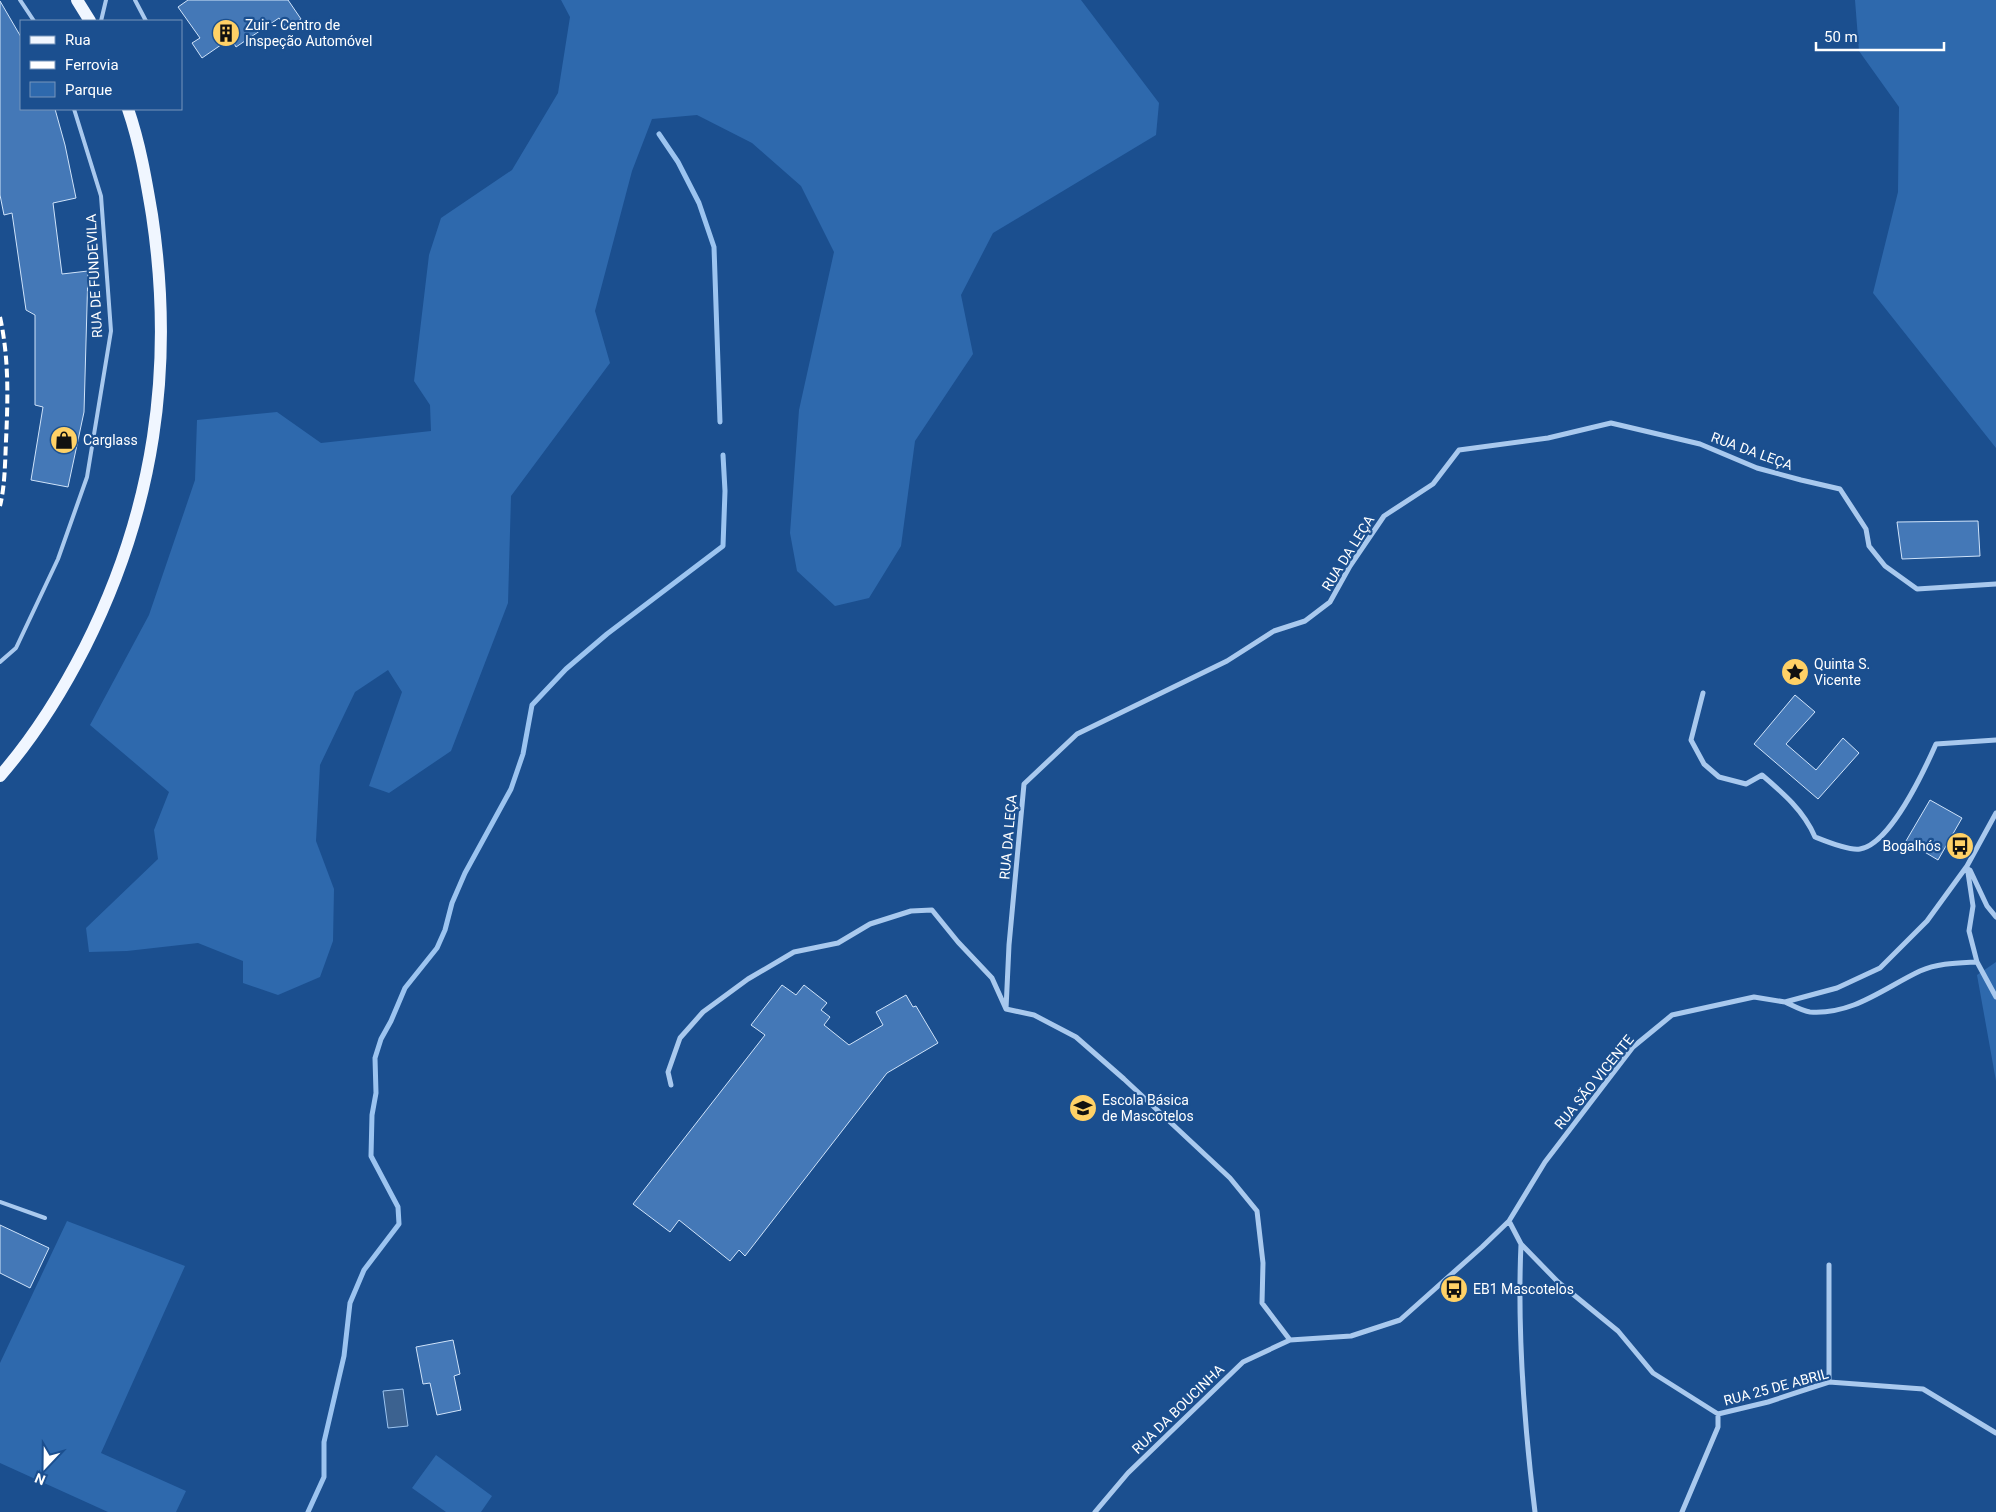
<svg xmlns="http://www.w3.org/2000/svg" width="1996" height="1512" viewBox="0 0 1996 1512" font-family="Roboto,sans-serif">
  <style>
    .green { fill: #2e69ad }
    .water { fill: #3c6290; stroke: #9cc4f0 }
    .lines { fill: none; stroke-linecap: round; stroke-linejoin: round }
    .stream { stroke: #9cc4f0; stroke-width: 5 }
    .building { fill: #4478b7; stroke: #cfe3fa }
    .service { stroke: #a9c9ee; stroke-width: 4 }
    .minor { stroke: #a9c9ee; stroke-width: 5 }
    .primary { stroke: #f0f6ff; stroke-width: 12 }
    .rail { stroke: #fff; stroke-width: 4; stroke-dasharray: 9 4; stroke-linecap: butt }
    .labels { text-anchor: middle; stroke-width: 4.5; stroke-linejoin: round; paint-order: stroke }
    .poi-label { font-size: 14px; fill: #fff; stroke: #1b4f8f; text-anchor: start }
    .street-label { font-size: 14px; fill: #fff; stroke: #1b4f8f }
  </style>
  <rect width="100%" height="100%" fill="#1b4f8f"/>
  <!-- green -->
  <path class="green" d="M561 0H1081L1159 103 1156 135 993 233 961 295 973 354 915 441 901 546 869 598 835 606 797 571 790 533 799 410 834 252 801 186 752 143 697 115 652 119 632 171 595 311 610 363 511 496 508 603 451 751 389 793 369 786 402 692 388 670 355 692 320 765 316 841 334 889 333 941 320 977 278 995 243 983V961L198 943 127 951 89 952 86 928 158 859 154 830 169 792 90 725 149 615 195 480 197 420 277 412 321 443 431 431 430 405 414 381 429 255 441 218 512 170 558 93 570 17Z
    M1855 0H1996V448L1873 293 1898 192 1899 107 1859 51Z
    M1996 962V1081L1977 975Z
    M67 1221 185 1266 101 1453 186 1491 176 1512H108L0 1463V1363Z
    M436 1455 492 1496 481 1512H446L412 1488Z"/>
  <!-- water -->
  <path class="water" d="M403 1389 408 1426 388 1428 383 1391Z"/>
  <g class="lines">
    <!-- stream -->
    <path class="stream" d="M659 134 678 162 699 203 714 247 720 422
      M308 1512 324 1477V1442L344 1356 350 1303 364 1270 399 1224 398 1207 371 1156 372 1115 376 1093 375 1058 381 1039 391 1021 405 988 437 948 445 930 452 903 465 873 511 789 523 754 532 705 566 669 607 634 723 546 725 491 723 455"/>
  </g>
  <!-- building -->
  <path class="building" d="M188 0H288L301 19 287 29 279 18 236 47 231 38 202 58 192 43 200 38 178 7Z
    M0 1 21 37V109H55L65 145 76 198 53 203 62 274 88 271 84 412 68 487 31 480 43 407 35 405V315L26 310 12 213 4 215 0 195Z
    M1978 521 1980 556 1902 559 1897 522Z
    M1795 695 1815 712 1786 744 1816 770 1843 738 1859 753 1818 799 1754 744Z
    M1930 800 1962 818 1938 860 1906 841Z
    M782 985 796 995 804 985 827 1003 821 1010 830 1017 824 1025 849 1045 883 1025 876 1012 906 995 913 1007 916 1006 938 1043 887 1073 745 1256 739 1250 730 1261 679 1220 670 1232 633 1204 765 1035 751 1025Z
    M0 1225 49 1248 30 1288 0 1273Z
    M453 1340 460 1374 454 1376 461 1410 437 1415 430 1383 423 1384 416 1347Z"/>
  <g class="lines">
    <!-- service -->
    <path class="service" d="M20 0 34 21
      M135 0 146 21
      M101 21 106 0
      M0 662 16 648 58 559 87 477 111 331 101 196 74 109
      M0 1202 45 1218"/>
    <!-- minor -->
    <path class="minor" d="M1703 693 1691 740 1704 764 1719 777 1746 784 1762 775C1783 793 1804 811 1815 837 1825 841 1849 851 1860 849 1890 844 1924 771 1936 744L1996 740
      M1967 866 1973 906 1969 931 1977 962 1996 997
      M1970 870 1987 906 1996 917
      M1785 1002C1792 1005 1802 1011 1810 1012 1853 1015 1884 988 1920 971 1938 963 1958 963 1977 962
      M1006 1009 1009 945 1024 784 1077 734 1227 661 1274 631 1305 621 1330 602 1350 566 1384 516 1433 484 1459 450 1548 438 1611 423 1700 444 1757 468 1801 480 1840 489 1866 529 1869 546 1885 566 1917 589 1996 584
      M671 1085 668 1072 680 1038 703 1012 748 979 794 952 838 943 870 924 911 911 932 910 958 942 992 978 1006 1009 1034 1015 1076 1037 1124 1079 1230 1178 1257 1211 1263 1263 1262 1303 1290 1340
      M1509 1221 1521 1244 1558 1282 1618 1331 1653 1373 1718 1414 1768 1402 1829 1382 1923 1389 1996 1433
      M1521 1244C1517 1334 1524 1423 1535 1512
      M1829 1382V1265
      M1095 1512 1128 1473 1243 1362 1290 1340 1351 1336 1400 1320 1482 1247 1509 1221 1545 1162 1633 1047 1672 1015 1754 997 1785 1002 1837 988 1880 968 1927 921 1967 866 1996 813
      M1682 1512 1718 1427V1414"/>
    <!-- primary -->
    <path class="primary" d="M77 0 90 21
      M0 776C34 737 61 694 85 647 154 510 175 368 152 215 146 179 140 144 128 109"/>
    <!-- rail -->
    <path class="rail" d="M0 317C9 358 8 399 6 441 5 463 5 485 0 506"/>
  </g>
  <!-- icons -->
  <defs>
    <g id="building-disc" transform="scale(1.4375)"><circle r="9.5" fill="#ffd166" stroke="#1b4f8f"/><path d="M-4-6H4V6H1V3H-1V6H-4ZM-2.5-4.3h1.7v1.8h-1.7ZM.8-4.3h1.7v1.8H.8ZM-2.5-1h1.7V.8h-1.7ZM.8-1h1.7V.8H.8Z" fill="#111"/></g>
    <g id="shop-disc" transform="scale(1.4375)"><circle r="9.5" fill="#ffd166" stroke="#1b4f8f"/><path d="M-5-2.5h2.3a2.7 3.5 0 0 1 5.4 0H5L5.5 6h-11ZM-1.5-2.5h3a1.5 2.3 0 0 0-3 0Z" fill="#111"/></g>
    <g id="sight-disc" transform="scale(1.4375)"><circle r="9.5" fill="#ffd166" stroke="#1b4f8f"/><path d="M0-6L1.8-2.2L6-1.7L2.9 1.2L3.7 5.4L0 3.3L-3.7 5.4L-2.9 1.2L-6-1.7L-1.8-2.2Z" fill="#111"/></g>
    <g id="bus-disc" transform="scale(1.4375)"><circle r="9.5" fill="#ffd166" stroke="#1b4f8f"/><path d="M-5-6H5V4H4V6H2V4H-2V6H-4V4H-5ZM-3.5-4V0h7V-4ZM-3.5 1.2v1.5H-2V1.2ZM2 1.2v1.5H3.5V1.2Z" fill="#111"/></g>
    <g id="school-disc" transform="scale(1.4375)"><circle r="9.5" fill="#ffd166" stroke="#1b4f8f"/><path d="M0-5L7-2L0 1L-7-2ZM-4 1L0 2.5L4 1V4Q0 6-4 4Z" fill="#111"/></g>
  </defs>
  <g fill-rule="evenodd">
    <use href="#building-disc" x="226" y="33"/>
    <use href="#shop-disc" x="64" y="440"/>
    <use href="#sight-disc" x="1795" y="672"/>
    <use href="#bus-disc" x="1960" y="846"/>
    <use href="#school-disc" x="1083" y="1108"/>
    <use href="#bus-disc" x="1454" y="1289"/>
  </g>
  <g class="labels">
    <!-- poi labels -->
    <g class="poi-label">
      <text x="245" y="30">Zuir - Centro de<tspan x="245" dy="16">Inspeção Automóvel</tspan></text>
      <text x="83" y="445">Carglass</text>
      <text x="1814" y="669">Quinta S.<tspan x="1814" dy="16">Vicente</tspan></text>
      <text x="1941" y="851" text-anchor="end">Bogalhós</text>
      <text x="1102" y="1105">Escola Básica<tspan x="1102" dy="16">de Mascotelos</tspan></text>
      <text x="1473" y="1294">EB1 Mascotelos</text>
    </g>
    <!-- street labels -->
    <g class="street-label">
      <text transform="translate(94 276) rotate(-93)" y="5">RUA DE FUNDEVILA</text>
      <text transform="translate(1752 451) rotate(20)" y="5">RUA DA LEÇA</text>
      <text transform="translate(1348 553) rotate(-58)" y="5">RUA DA LEÇA</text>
      <text transform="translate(1008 837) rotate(-85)" y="5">RUA DA LEÇA</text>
      <text transform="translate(1594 1082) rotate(-51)" y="5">RUA SÃO VICENTE</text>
      <text transform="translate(1776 1387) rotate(-15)" y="5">RUA 25 DE ABRIL</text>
      <text transform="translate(1178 1409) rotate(-44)" y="5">RUA DA BOUCINHA</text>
    </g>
  </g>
  <!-- legend -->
  <rect x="20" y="20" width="162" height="90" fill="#1b4f8f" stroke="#7695bc"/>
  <rect x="30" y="36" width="25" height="8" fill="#f0f6ff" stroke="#7695bc"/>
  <text x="65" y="45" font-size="15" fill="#ffffff">Rua</text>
  <rect x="30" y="61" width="25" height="8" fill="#ffffff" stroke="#7695bc"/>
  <text x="65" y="70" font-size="15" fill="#ffffff">Ferrovia</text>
  <rect x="30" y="82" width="25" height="15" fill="#2e69ad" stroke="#7695bc"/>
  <text x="65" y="95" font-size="15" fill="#ffffff">Parque</text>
  <!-- north arrow -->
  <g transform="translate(45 1467) rotate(202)" stroke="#1b4f8f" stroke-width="4" paint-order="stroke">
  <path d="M0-4L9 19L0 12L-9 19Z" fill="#ffffff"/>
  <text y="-8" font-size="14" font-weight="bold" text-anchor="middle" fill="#ffffff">N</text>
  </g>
  <!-- scale -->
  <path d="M1816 42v8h128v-8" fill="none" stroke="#ffffff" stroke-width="2.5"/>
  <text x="1824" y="42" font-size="15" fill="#ffffff" stroke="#1b4f8f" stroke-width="4" paint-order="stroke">50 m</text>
</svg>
